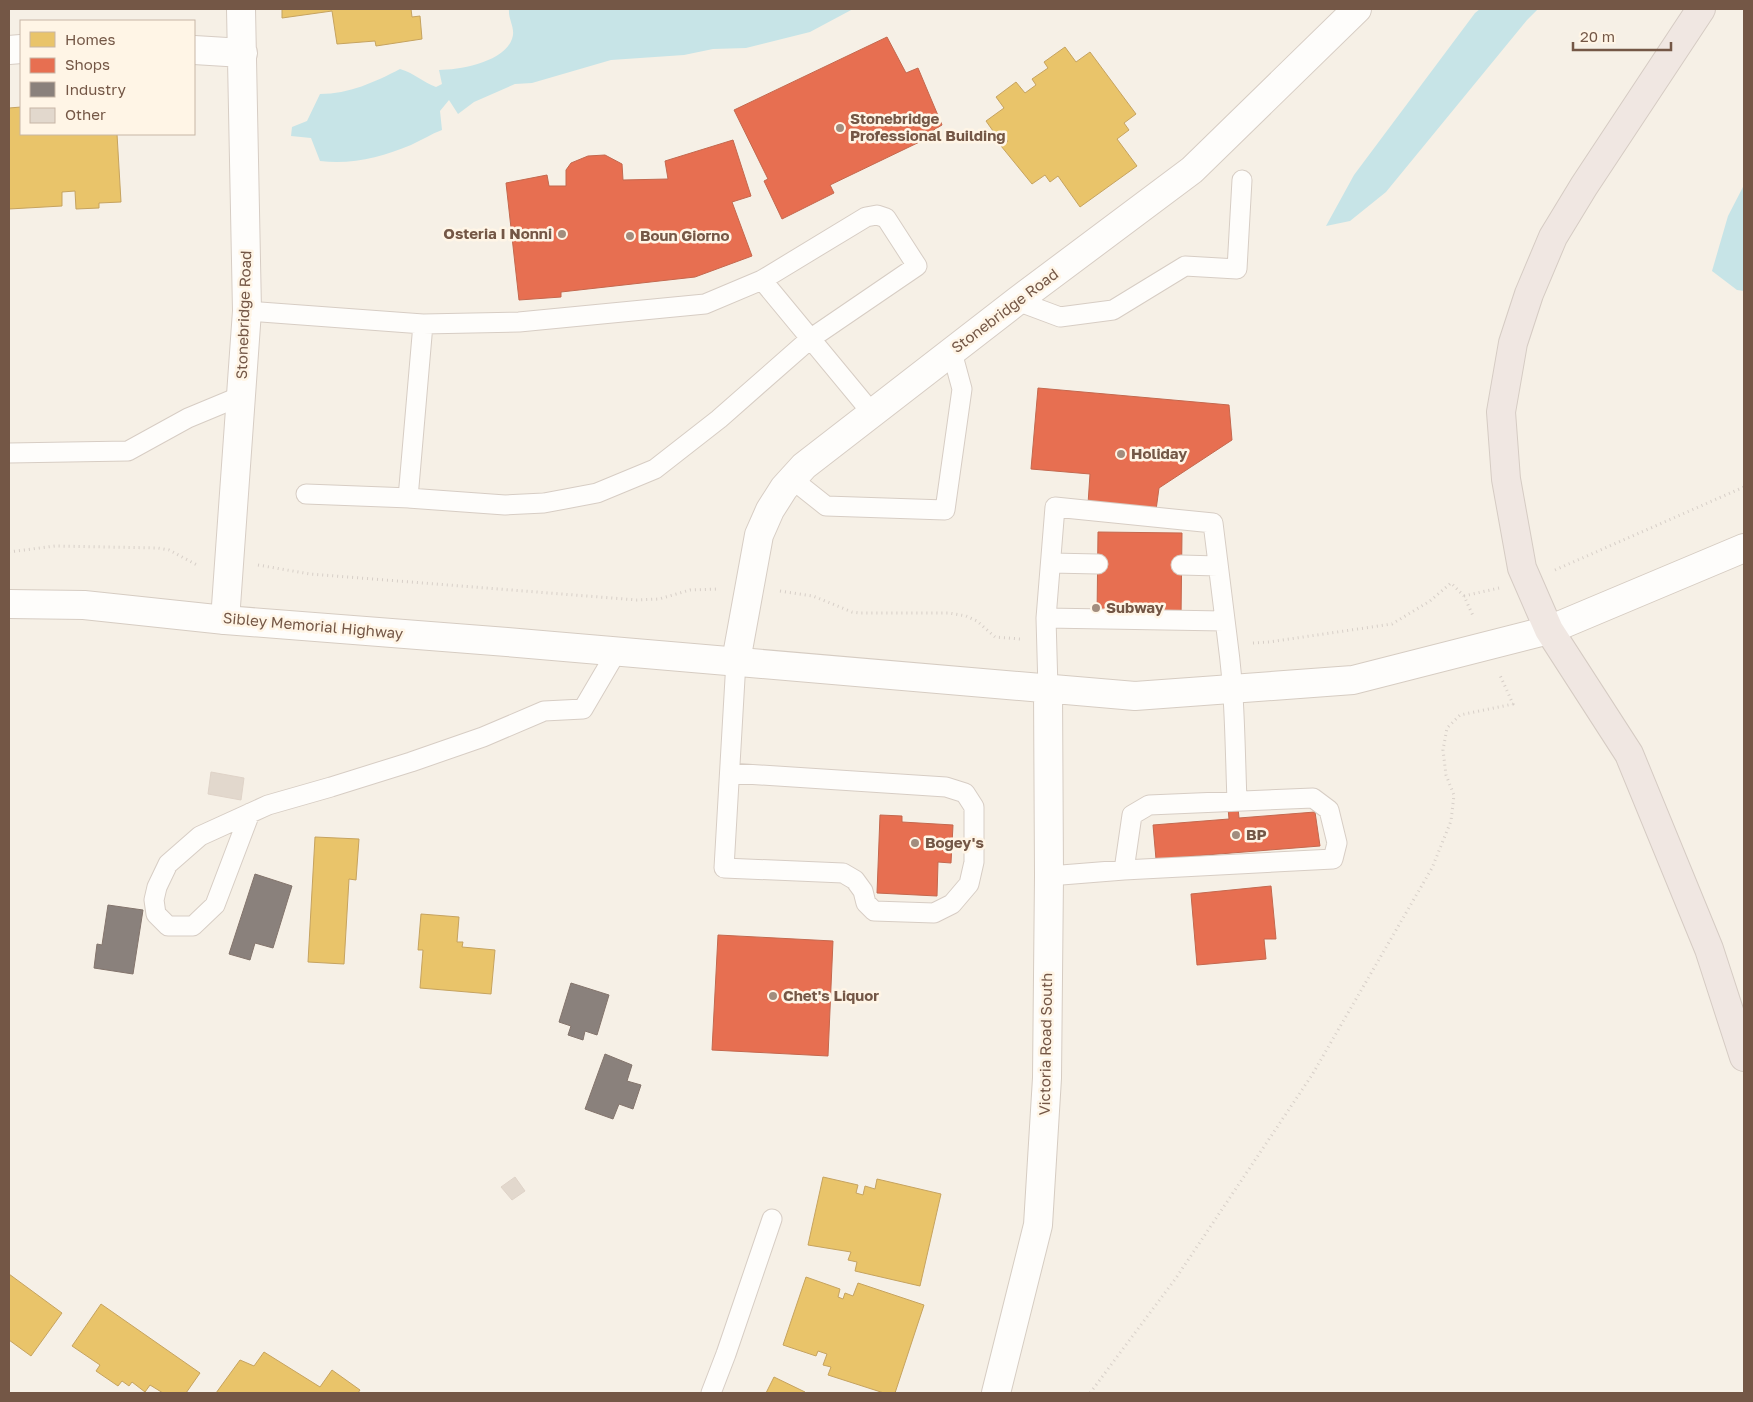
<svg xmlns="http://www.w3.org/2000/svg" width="1753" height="1402" viewBox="0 0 1753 1402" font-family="'Golos Text',sans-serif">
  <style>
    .water { fill: #c7e4e7 }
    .homes { fill: #e9c46a; stroke: #c6a35f }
    .shops { fill: #e76f51; stroke: #c4684e }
    .industry { fill: #8a817c; stroke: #83746c }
    .building { fill: #e2d8cd; stroke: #dfd3c8 }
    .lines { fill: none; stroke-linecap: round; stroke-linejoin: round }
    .lane-casing { stroke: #d7cdc4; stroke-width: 21 }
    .street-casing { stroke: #d7cdc4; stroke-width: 30 }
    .secondary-casing { stroke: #d6ccc2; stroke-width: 30 }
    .highway-casing { stroke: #d5cbc3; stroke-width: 30 }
    .path { stroke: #d7cfc8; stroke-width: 3; stroke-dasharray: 1 4; stroke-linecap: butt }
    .lane { stroke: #fefdfb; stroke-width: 19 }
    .street { stroke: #fefdfb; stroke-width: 28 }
    .secondary { stroke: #fefdfb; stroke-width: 28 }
    .highway { stroke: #f0e7e2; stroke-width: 28 }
    .poi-dot { fill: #a28d7e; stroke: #fff5e6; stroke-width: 2 }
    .labels { text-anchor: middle; stroke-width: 5; stroke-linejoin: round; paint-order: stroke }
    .poi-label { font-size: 15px; font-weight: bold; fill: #745746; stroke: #fff5e6; text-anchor: start }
    .street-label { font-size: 15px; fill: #745746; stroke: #fff5e6 }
  </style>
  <rect width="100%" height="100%" fill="#f6f0e6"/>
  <!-- water -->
  <path class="water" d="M509 9H853L810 32 746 48 713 49 684 55 611 60 532 83 515 84 474 102 458 114 449 100 440 111 442 130C431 134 422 140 411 145 382 157 352 165 320 161L311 138 291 136 292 127 307 121 320 94C349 94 375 82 400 69 414 73 423 82 436 87L442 84 439 70C460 70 504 62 512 39 516 28 508 20 509 9Z
    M1480 9H1538L1527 20 1386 192 1350 221 1326 226 1354 175 1475 13Z
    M1744 185V291L1737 290 1712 271 1728 216Z"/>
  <!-- homes -->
  <path class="homes" d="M282 9H411L412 17 420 16 422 39 376 46 375 41 337 44 332 11 282 18Z
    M1065 47 1076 62 1090 52 1136 114 1124 123 1129 130 1117 139 1137 166 1080 207 1058 176 1050 182 1045 175 1032 184 1001 146 1008 141 1003 135 998 138 986 121 1004 108 996 97 1016 82 1025 93 1036 85 1032 79 1048 68 1044 62Z
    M21 107V134H117L121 202 99 203V208L76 209 75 191 62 192V206L9 209V108Z
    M315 837 359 839 356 880 349 879 344 964 308 962Z
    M421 914 459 917 457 942H463L462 947 495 950 491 994 420 988 423 950H418Z
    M823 1177 858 1185 856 1193 863 1195 865 1186 875 1189 877 1179 941 1194 920 1286 855 1271 857 1262 848 1260 851 1252 808 1245Z
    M9 1274 62 1313 31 1356 9 1340Z
    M806 1277 840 1289 838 1297 843 1299 845 1293 853 1296 858 1283 924 1305 895 1393H884L828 1375 831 1367 823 1365 827 1354 818 1351 816 1356 783 1345Z
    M101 1304 200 1373 186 1393H163L150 1385 145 1392 132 1382 129 1386 122 1381 118 1386 96 1371 100 1365 72 1346Z
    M264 1352 320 1387 332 1370 360 1390 358 1393H216L240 1360 254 1366Z
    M774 1377 805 1392V1393H766Z"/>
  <!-- shops -->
  <path class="shops" d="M887 37 906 73 918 68 942 125 932 131 934 135 830 185 834 193 782 219 764 181 768 179 734 110Z
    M733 140 751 196 732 202 752 256 695 277 561 292V297L519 300 506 183 547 175 549 186H566V170L571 163 588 156 605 155 622 164 623 180 668 179 665 161Z
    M1038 388 1229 405 1232 440 1159 488 1156 510 1088 504 1090 474 1031 469Z
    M1098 532 1182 533 1181 618 1097 617Z
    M1228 808H1238L1239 818 1315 812 1320 846 1156 859 1153 825 1229 819Z
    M880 815 902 816V822L953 825 951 863 938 862 937 896 877 893Z
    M1271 886 1276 939H1264L1266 959 1197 965 1191 894Z
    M718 935 833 941 828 1056 712 1050Z"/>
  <!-- industry -->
  <path class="industry" d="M255 874 292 886 273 948 255 943 250 960 229 954Z
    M108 905 143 910 133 974 94 968 97 944 102 945Z
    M571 983 609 995 597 1035 585 1031 583 1040 568 1035 571 1026 559 1022Z
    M605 1054 632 1065 627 1081 641 1085 633 1109 619 1104 613 1119 585 1109Z"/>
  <!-- building -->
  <path class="building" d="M211 772 244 778 241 800 208 794Z
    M515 1177 525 1191 512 1200 501 1187Z"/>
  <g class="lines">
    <!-- lane casing -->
    <g class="lane-casing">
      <path id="lane" d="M1017 301 1060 317 1113 310 1185 266 1237 269 1242 180
        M247 311 423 324 519 322 705 304 762 280 872 413
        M423 324 408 498 505 505 544 503 597 493 655 469 719 419 810 339 917 266 886 218 877 215 866 217 762 280
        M9 453 128 451 188 418 241 396
        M792 479 826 506 945 510 962 389 952 352
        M306 494 410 498
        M1051 563 1098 564
        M1181 565 1218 566
        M1046 618 1224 621
        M1048 689 1046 618 1055 507 1213 523C1218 563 1223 604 1228 644 1235 696 1235 749 1237 801
        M730 773 946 787 965 793 974 807V862L969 884 952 904 934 913 874 911 866 903 863 891 855 880 843 873 724 868 736 661
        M250 813 215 905 193 926H168L156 914 154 900 157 887 168 864 200 836 268 805 331 787 411 762 483 737 544 711 583 709 617 651
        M1049 876 1124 870 1333 859 1337 843 1329 810 1313 798 1149 805 1132 815 1124 870
        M711 1393 726 1354 772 1219"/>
    </g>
    <!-- street casing -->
    <g class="street-casing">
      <path id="street" d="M9 50 21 49
        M194 50 243 53
        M225 620 247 311 241 9
        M736 661 759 535 770 510 784 488 804 466 1017 301 1192 170 1357 9"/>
    </g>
    <!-- secondary casing -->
    <g class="secondary-casing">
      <path id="secondary" d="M9 604 84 605 225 620 507 642 1135 696 1353 680 1549 630 1744 548
        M996 1393 1038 1225 1047 1078 1049 876 1048 689"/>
    </g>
    <!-- highway casing -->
    <g class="highway-casing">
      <path id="highway" d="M1701 9 1584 186 1553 237 1529 294 1513 343 1501 412 1506 479 1522 568 1549 630 1629 754 1709 949 1744 1057"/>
    </g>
    <!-- path -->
    <path class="path" d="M9 552 55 546 158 548 169 550 199 566
      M258 565 310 574 637 600 659 599 690 590 719 589
      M1555 570 1744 487
      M780 591 813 596 852 612 860 613H949L966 616 977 621 995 637 1020 639
      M1464 596 1499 588
      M1253 643 1269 642 1392 624 1430 601 1451 583 1464 596 1474 618
      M1090 1393 1176 1278 1312 1075 1432 868 1451 821 1454 795 1446 775 1443 750 1447 728 1460 715 1513 704 1499 673"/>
    <!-- lane -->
    <use href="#lane" class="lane"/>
    <!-- street -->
    <use href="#street" class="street"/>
    <!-- secondary -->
    <use href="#secondary" class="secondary"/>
    <!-- highway -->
    <use href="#highway" class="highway"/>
  </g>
  <!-- markers -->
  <g class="poi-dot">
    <circle cx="840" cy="128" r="5"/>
    <circle cx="562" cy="234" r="5"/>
    <circle cx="630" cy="236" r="5"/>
    <circle cx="1121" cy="454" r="5"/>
    <circle cx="1096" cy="608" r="5"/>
    <circle cx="1236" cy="835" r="5"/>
    <circle cx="915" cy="843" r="5"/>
    <circle cx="773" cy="996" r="5"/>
  </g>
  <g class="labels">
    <!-- poi labels -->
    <g class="poi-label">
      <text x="850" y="124">Stonebridge<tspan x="850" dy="17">Professional Building</tspan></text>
      <text x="552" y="239" text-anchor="end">Osteria I Nonni</text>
      <text x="640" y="241">Boun Giorno</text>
      <text x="1131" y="459">Holiday</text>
      <text x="1106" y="613">Subway</text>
      <text x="1246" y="840">BP</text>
      <text x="925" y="848">Bogey's</text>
      <text x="783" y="1001">Chet's Liquor</text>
    </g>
    <!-- street labels -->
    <g class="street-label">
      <text transform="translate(1005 311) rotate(-37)" y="5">Stonebridge Road</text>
      <text transform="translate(244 315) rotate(-88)" y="5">Stonebridge Road</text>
      <text transform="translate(313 626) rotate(5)" y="5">Sibley Memorial Highway</text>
      <text transform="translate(1046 1044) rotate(-89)" y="5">Victoria Road South</text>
    </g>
  </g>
  <!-- border -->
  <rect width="1753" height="1402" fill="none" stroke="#745746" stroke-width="20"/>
  <!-- legend -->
  <rect x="20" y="20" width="175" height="115" fill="#fff5e6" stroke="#c7b6a6"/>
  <rect x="30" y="32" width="25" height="15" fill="#e9c46a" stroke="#c7b6a6"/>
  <text x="65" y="45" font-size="15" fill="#745746">Homes</text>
  <rect x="30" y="58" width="25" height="15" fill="#e76f51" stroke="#c7b6a6"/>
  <text x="65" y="70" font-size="15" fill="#745746">Shops</text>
  <rect x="30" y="82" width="25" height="15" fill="#8a817c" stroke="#c7b6a6"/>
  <text x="65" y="95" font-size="15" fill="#745746">Industry</text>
  <rect x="30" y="108" width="25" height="15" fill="#e2d8cd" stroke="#c7b6a6"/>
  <text x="65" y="120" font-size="15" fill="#745746">Other</text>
  <!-- scale -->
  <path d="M1573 42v8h98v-8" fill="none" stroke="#745746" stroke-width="2.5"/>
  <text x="1580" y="42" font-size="15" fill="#745746" stroke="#fff5e6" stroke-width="4" paint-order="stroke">20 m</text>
</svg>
